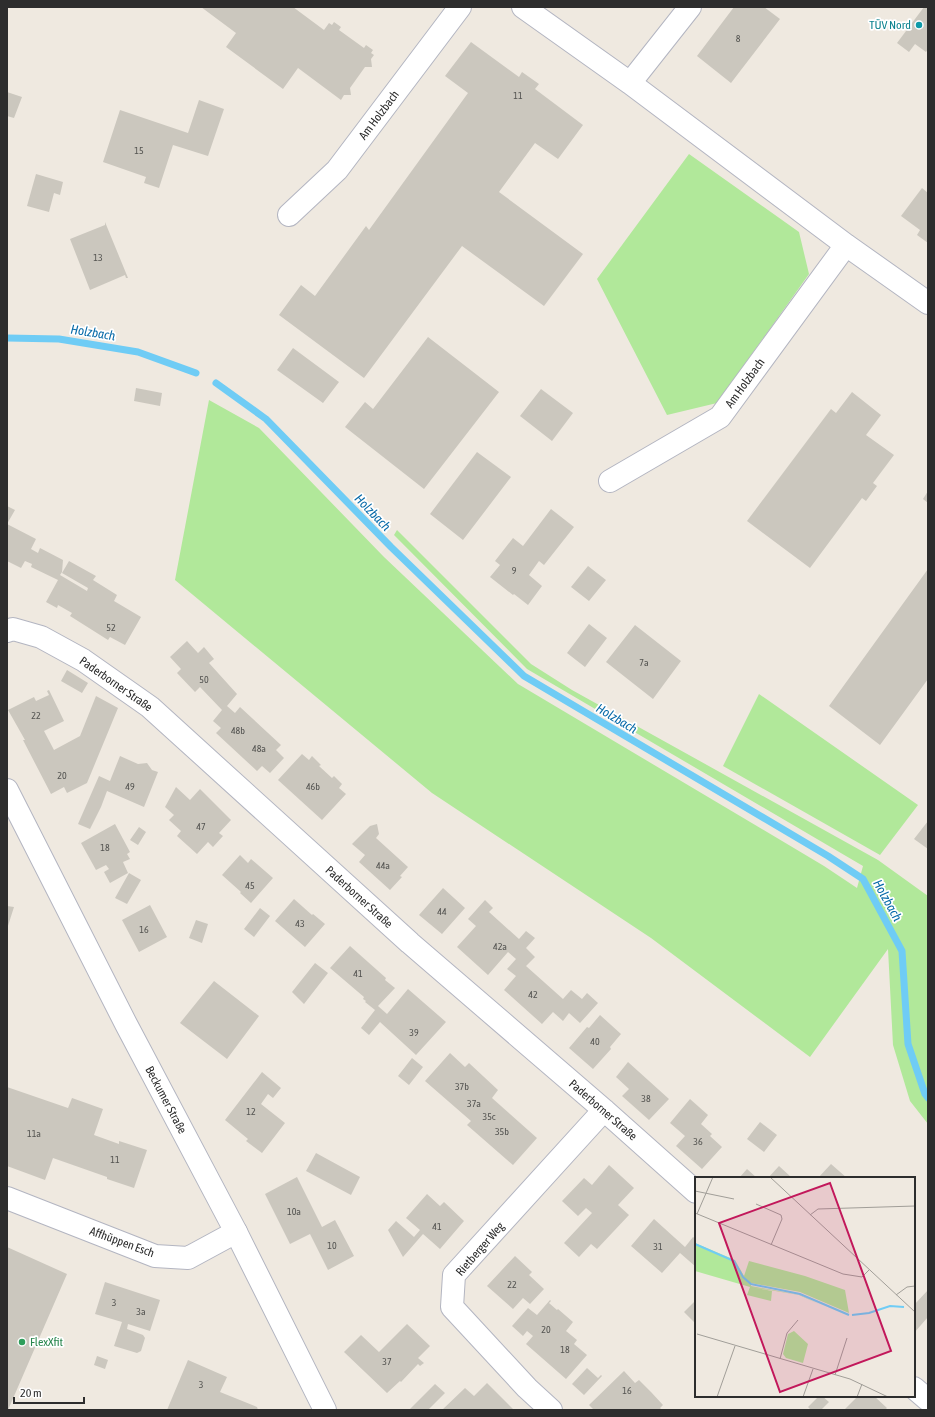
<svg xmlns="http://www.w3.org/2000/svg" width="935" height="1417" viewBox="0 0 935 1417" font-family="'Asap Condensed',sans-serif">
  <style>
    .green { fill: #b1e89a }
    .lines { fill: none; stroke-linecap: round; stroke-linejoin: round }
    .stream { stroke: #6fccf5; stroke-width: 7 }
    .building { fill: #cbc7be }
    .minor-casing { stroke: #b3b5c1; stroke-width: 24 }
    .tertiary-casing { stroke: #b3b5c1; stroke-width: 24 }
    .minor { stroke: #fff; stroke-width: 22 }
    .tertiary { stroke: #fff; stroke-width: 22 }
    .culture-dot { fill: #0f9aa8; stroke: #fff; stroke-width: 1.5 }
    .leisure-dot { fill: #2e9e5b; stroke: #fff; stroke-width: 1.5 }
    .labels { text-anchor: middle; stroke-width: 3.5; stroke-linejoin: round; paint-order: stroke }
    .number-label { font-size: 10px; fill: #545451 }
    .culture-label { font-size: 12px; fill: #0d838f; stroke: #fff; text-anchor: end }
    .street-label { font-size: 12px; fill: #2d2d2d; stroke: #fff }
    .leisure-label { font-size: 12px; fill: #27864d; stroke: #fff; text-anchor: start }
    .water-label { font-size: 13px; font-style: italic; fill: #076aa8; stroke: #fff }
    .inset-river { fill: none; stroke: #6fccf5; stroke-width: 2 }
    .inset-road { fill: none; stroke: #a19e98; stroke-width: 1 }
    .view { fill: #c2185b; fill-opacity: 0.15; stroke: #c2185b; stroke-width: 2 }
    .inset-edge { fill: none; stroke: #2d2d2d; stroke-width: 2 }
  </style>
  <rect width="100%" height="100%" fill="#efe9e0"/>
  <!-- green -->
  <path class="green" d="M689 154 799 232 809 274 717 403 667 415 597 279Z
    M209 400 259 428 384 557 518 684 824 866 857 888 863 866 527 669 394 535 397 530 531 664 572 690 878 860 928 896V1124L910 1101 893 1045 888 949 810 1057 651 938 432 793 175 580Z
    M759 694 918 805 880 855 723 766Z"/>
  <g class="lines">
    <!-- stream -->
    <path class="stream" d="M7 338 59 339 138 352 196 373
      M216 383 266 419 391 547 524 676 828 856 863 879 902 951 908 1044 925 1094 928 1098"/>
  </g>
  <!-- building -->
  <path class="building" d="M201 7H293L324 30 329 23 332 25 334 22 341 27 339 30 364 48 366 45 373 50 371 53 374 55 371 59 372 67H365L350 88 351 95H344L341 100 298 68 283 89 226 47 236 33Z
    M734 7H764L780 19 731 83 697 56Z
    M924 7H928V49L926 52 915 44 909 52 897 43Z
    M471 42 519 77 522 72 539 84 535 89 583 125 558 159 535 143 499 192 583 254 544 306 462 246 364 378 279 315 301 285 315 296 366 226 369 230 468 93 445 76Z
    M7 92 22 97 14 118 7 116Z
    M199 100 224 109 208 156 173 145 159 188 144 183 146 177 103 162 120 110 188 133Z
    M36 174 63 182 60 195 54 193 49 212 27 206Z
    M922 188 928 193V243L917 235 920 230 901 216Z
    M105 222 128 278H126L125 275 90 290 70 239 105 225Z
    M428 337 499 392 424 489 345 427 365 402 373 409Z
    M293 348 339 382 323 403 277 370Z
    M136 388 162 393 160 406 134 401Z
    M541 389 573 413 552 441 520 416Z
    M852 392 881 415 866 435 894 455 873 483 877 486 866 501 862 498 810 568 747 521 831 409 836 413Z
    M477 452 511 477 463 540 430 514Z
    M928 491V503L923 499Z
    M7 506 15 510 7 524 36 539 31 549 38 553 40 548 63 560 62 572 60 575 87 591 88 588 62 573 69 561 96 576 93 580 117 595 114 601 141 617 125 645 110 637 108 640 70 616 72 613 58 605 57 608 46 602 58 580 31 567 32 564 25 561 21 568 7 561Z
    M551 509 574 527 544 565 539 561 529 575 542 586 528 605 514 594 513 595 490 577 500 565 495 561 513 538 523 546Z
    M588 566 606 580 589 601 571 587Z
    M928 569V679L880 745 829 706Z
    M589 624 607 638 585 667 567 653Z
    M635 625 681 661 653 699 606 662Z
    M187 641 198 653 204 647 214 659 209 663 237 694 227 706 235 713 240 707 281 745 276 750 284 758 270 773 262 766 257 771 216 733 221 728 213 721 222 710 200 687 195 692 177 673 181 669 170 657Z
    M67 670 88 683 82 693 61 681Z
    M49 690 64 721 44 731 54 750 80 736 96 696 118 708 87 783 67 793 64 787 51 794 23 740H25L8 710 34 697 36 701 49 695 47 691Z
    M302 754 309 760 312 756 321 765 319 766 332 778 334 776 342 784 339 788 346 794 322 820 278 780Z
    M120 756 138 764 147 763 152 770 158 772 144 807 107 791 101 807 90 829 78 824 99 776 110 781Z
    M176 787 190 800 200 789 231 820 219 833 223 836 213 847 208 842 197 854 177 836 181 831 169 820 174 815 165 807Z
    M928 821V849L914 839Z
    M115 824 130 852 127 854 130 859 123 862 128 873 110 883 104 872 109 869 106 865 96 870 81 843Z
    M377 824 379 834 376 838 408 867 400 876 402 877 390 890 359 862 365 855 352 844 370 826Z
    M139 827 146 832 138 845 130 840Z
    M240 855 248 863 251 859 273 878 251 903 240 893 241 892 222 875Z
    M129 873 141 880 127 904 115 898Z
    M443 888 465 908 442 934 419 915Z
    M294 899 312 915 313 914 325 924 305 947 275 921Z
    M485 900 493 908 489 912 519 939 526 931 535 938 526 948 535 957 526 966 563 999 571 990 582 999 587 993 598 1003 580 1023 569 1013 563 1021 553 1012 542 1024 504 990 516 976 507 969 516 959 508 952 488 975 457 947 476 926 468 919Z
    M150 905 167 937 139 952 122 920Z
    M7 906 14 907 7 929Z
    M260 908 270 916 254 937 244 929Z
    M196 920 208 924 202 943 189 938Z
    M350 946 386 978 385 980 395 988 378 1006 387 1014 408 989 446 1022 416 1055 380 1022 369 1035 361 1028 375 1010 365 1002 366 1001 363 999 364 997 330 968Z
    M315 963 328 973 304 1004 292 992Z
    M214 981 259 1016 227 1059 180 1023Z
    M600 1015 621 1034 610 1047 611 1049 593 1069 569 1048 587 1027 589 1028Z
    M450 1053 465 1067 469 1063 498 1090 492 1098 537 1138 513 1165 467 1125 471 1121 425 1081Z
    M412 1058 423 1067 409 1085 398 1076Z
    M628 1062 669 1099 649 1120 622 1096 629 1089 616 1077Z
    M262 1072 281 1088 273 1098 268 1094 261 1104 285 1123 262 1153 246 1141 248 1139 225 1120Z
    M7 1087 68 1108 72 1098 103 1109 94 1135 119 1144V1141L147 1150 134 1188 107 1179V1177L53 1158 45 1180 7 1166Z
    M690 1099 708 1115 701 1124 712 1134 710 1136 722 1147 702 1169 676 1146 685 1136 670 1123Z
    M760 1122 777 1135 764 1152 747 1139Z
    M316 1153 360 1177 351 1195 306 1171Z
    M831 1164 847 1178H818Z
    M609 1165 634 1188 618 1205 629 1215 597 1249 591 1244 579 1257 564 1243 592 1213 586 1208 578 1216 562 1201 584 1178 592 1185Z
    M779 1166 791 1177 789 1178H768Z
    M747 1169 757 1178H739Z
    M297 1177 322 1227 335 1220 354 1256 328 1270 310 1234 290 1244 265 1194Z
    M427 1194 440 1206 444 1202 464 1221 440 1249 423 1234 403 1257 388 1230 396 1221 414 1237 420 1230 406 1218Z
    M654 1219 685 1247 693 1237 696 1239V1267L680 1253 662 1273 631 1246Z
    M7 1247 67 1274 8 1410H7Z
    M515 1256 532 1272 529 1275 544 1289 530 1304 523 1298 513 1309 487 1286Z
    M105 1282 160 1300 150 1331 128 1324 127 1329 143 1335 145 1338 141 1351 137 1353 114 1346 122 1322 95 1314Z
    M928 1290V1317L914 1333V1305Z
    M550 1300 551 1301 549 1303 557 1310 558 1309 573 1322 566 1331 577 1340 574 1344 587 1355 566 1379 526 1344 533 1336 527 1331 523 1336 512 1326 528 1308 537 1315Z
    M696 1300V1324L684 1312Z
    M407 1324 430 1346 418 1358 424 1363 420 1366 418 1364 401 1382 400 1381 387 1393 344 1352 361 1335 379 1352Z
    M97 1356 108 1360 105 1369 94 1365Z
    M188 1360 227 1377 220 1392 257 1407 258 1410H167Z
    M587 1368 598 1378 601 1375 602 1376 584 1395 572 1384Z
    M624 1371 635 1383 639 1380 651 1392 663 1405 660 1408 662 1410H594L589 1405Z
    M487 1383 514 1410H442L465 1388 474 1396Z
    M435 1384 445 1393 428 1410H409Z
    M819 1396H822L829 1402 821 1410H811L808 1407Z
    M858 1396H874L887 1408 885 1410H844Z"/>
  <g class="lines">
    <!-- minor casing -->
    <g class="minor-casing">
      <path id="minor" d="M523 7 630 83 846 245 928 303
        M630 83 690 7
        M289 215 337 170 460 7
        M610 481 720 417 846 245
        M7 631 13 629 41 637 83 660 150 707 410 943 604 1110 696 1192
        M7 1198 155 1256 188 1258 236 1232
        M914 1388 928 1400
        M551 1410 527 1388 452 1307 454 1275 604 1110"/>
    </g>
    <!-- tertiary casing -->
    <g class="tertiary-casing">
      <path id="tertiary" d="M7 790 126 1024 236 1232 325 1410"/>
    </g>
    <!-- minor -->
    <use href="#minor" class="minor"/>
    <!-- tertiary -->
    <use href="#tertiary" class="tertiary"/>
  </g>
  <!-- markers -->
  <circle class="culture-dot" cx="919" cy="25" r="4"/>
  <circle class="leisure-dot" cx="22" cy="1342" r="4"/>
  <g class="labels">
    <!-- number labels -->
    <g class="number-label">
      <text x="738" y="42">8</text>
      <text x="518" y="99">11</text>
      <text x="139" y="154">15</text>
      <text x="98" y="261">13</text>
      <text x="514" y="574">9</text>
      <text x="111" y="631">52</text>
      <text x="644" y="666">7a</text>
      <text x="204" y="683">50</text>
      <text x="36" y="719">22</text>
      <text x="238" y="734">48b</text>
      <text x="259" y="752">48a</text>
      <text x="62" y="779">20</text>
      <text x="130" y="790">49</text>
      <text x="313" y="790">46b</text>
      <text x="201" y="830">47</text>
      <text x="105" y="851">18</text>
      <text x="383" y="869">44a</text>
      <text x="250" y="889">45</text>
      <text x="442" y="915">44</text>
      <text x="300" y="927">43</text>
      <text x="144" y="933">16</text>
      <text x="500" y="950">42a</text>
      <text x="358" y="977">41</text>
      <text x="533" y="998">42</text>
      <text x="414" y="1036">39</text>
      <text x="595" y="1045">40</text>
      <text x="462" y="1090">37b</text>
      <text x="646" y="1102">38</text>
      <text x="474" y="1107">37a</text>
      <text x="251" y="1115">12</text>
      <text x="489" y="1120">35c</text>
      <text x="502" y="1135">35b</text>
      <text x="34" y="1137">11a</text>
      <text x="698" y="1145">36</text>
      <text x="115" y="1163">11</text>
      <text x="294" y="1215">10a</text>
      <text x="437" y="1230">41</text>
      <text x="332" y="1249">10</text>
      <text x="658" y="1250">31</text>
      <text x="512" y="1288">22</text>
      <text x="114" y="1306">3</text>
      <text x="141" y="1315">3a</text>
      <text x="546" y="1333">20</text>
      <text x="565" y="1353">18</text>
      <text x="387" y="1365">37</text>
      <text x="201" y="1388">3</text>
      <text x="627" y="1394">16</text>
    </g>
    <!-- culture labels -->
    <g class="culture-label">
      <text x="911" y="29">TÜV Nord</text>
    </g>
    <!-- street labels -->
    <g class="street-label">
      <text transform="translate(379 115) rotate(-53)" y="4">Am Holzbach</text>
      <text transform="translate(745 383) rotate(-54)" y="4">Am Holzbach</text>
      <text transform="translate(116 684) rotate(35)" y="4">Paderborner Straße</text>
      <text transform="translate(359 897) rotate(42)" y="4">Paderborner Straße</text>
      <text transform="translate(166 1100) rotate(62)" y="4">Beckumer Straße</text>
      <text transform="translate(603 1110) rotate(41)" y="4">Paderborner Straße</text>
      <text transform="translate(122 1242) rotate(20)" y="4">Affhüppen Esch</text>
      <text transform="translate(480 1249) rotate(-49)" y="4">Rietberger Weg</text>
    </g>
    <!-- leisure labels -->
    <g class="leisure-label">
      <text x="30" y="1346">FlexXfit</text>
    </g>
    <!-- water labels -->
    <g class="water-label">
      <text transform="translate(93 332) rotate(9)" y="5">Holzbach</text>
      <text transform="translate(373 512) rotate(46)" y="5">Holzbach</text>
      <text transform="translate(617 718) rotate(31)" y="5">Holzbach</text>
      <text transform="translate(888 900) rotate(61)" y="5">Holzbach</text>
    </g>
  </g>
  <!-- overview -->
  <g transform="translate(695 1177)">
    <rect width="220" height="220" fill="#efe9e0"/>
    <path d="M0 66 40 83 49 99 54 84 110 99 150 113 154 136 105 115 56 106V109L105 118 126 128 104 118 56 110 77 114 76 124 52 118 55 110 0 94ZM99 154 113 167 108 186 91 181 88 177 93 157Z" fill="#b1e89a"/>
    <path class="inset-river" d="M0 67 39 84 48 100 56 107 105 117 154 138M157 138 174 136 195 129 209 130"/>
    <path class="inset-road" d="M75 0 220 135M0 14 39 22M61 27 86 38 87 42 76 68M0 36 148 97 167 100 174 93M2 37 18 0M115 38 123 32 220 29M201 118 212 110 220 109M2 157 155 202 193 220M85 182 92 156 103 143M140 198 152 161M22 220 40 169M108 220 118 192M162 220 167 207"/>
    <path class="view" d="M135 6 196 174 85 215 24 46Z"/>
    <rect width="220" height="220" class="inset-edge"/>
  </g>
  <!-- border -->
  <rect width="935" height="1417" fill="none" stroke="#2d2d2d" stroke-width="16"/>
  <!-- scale -->
  <path d="M14 1397v6h70v-6" fill="none" stroke="#2d2d2d" stroke-width="2"/>
  <text x="20" y="1397" font-size="12" fill="#2d2d2d" stroke="#ffffff" stroke-width="3" paint-order="stroke">20 m</text>
</svg>
